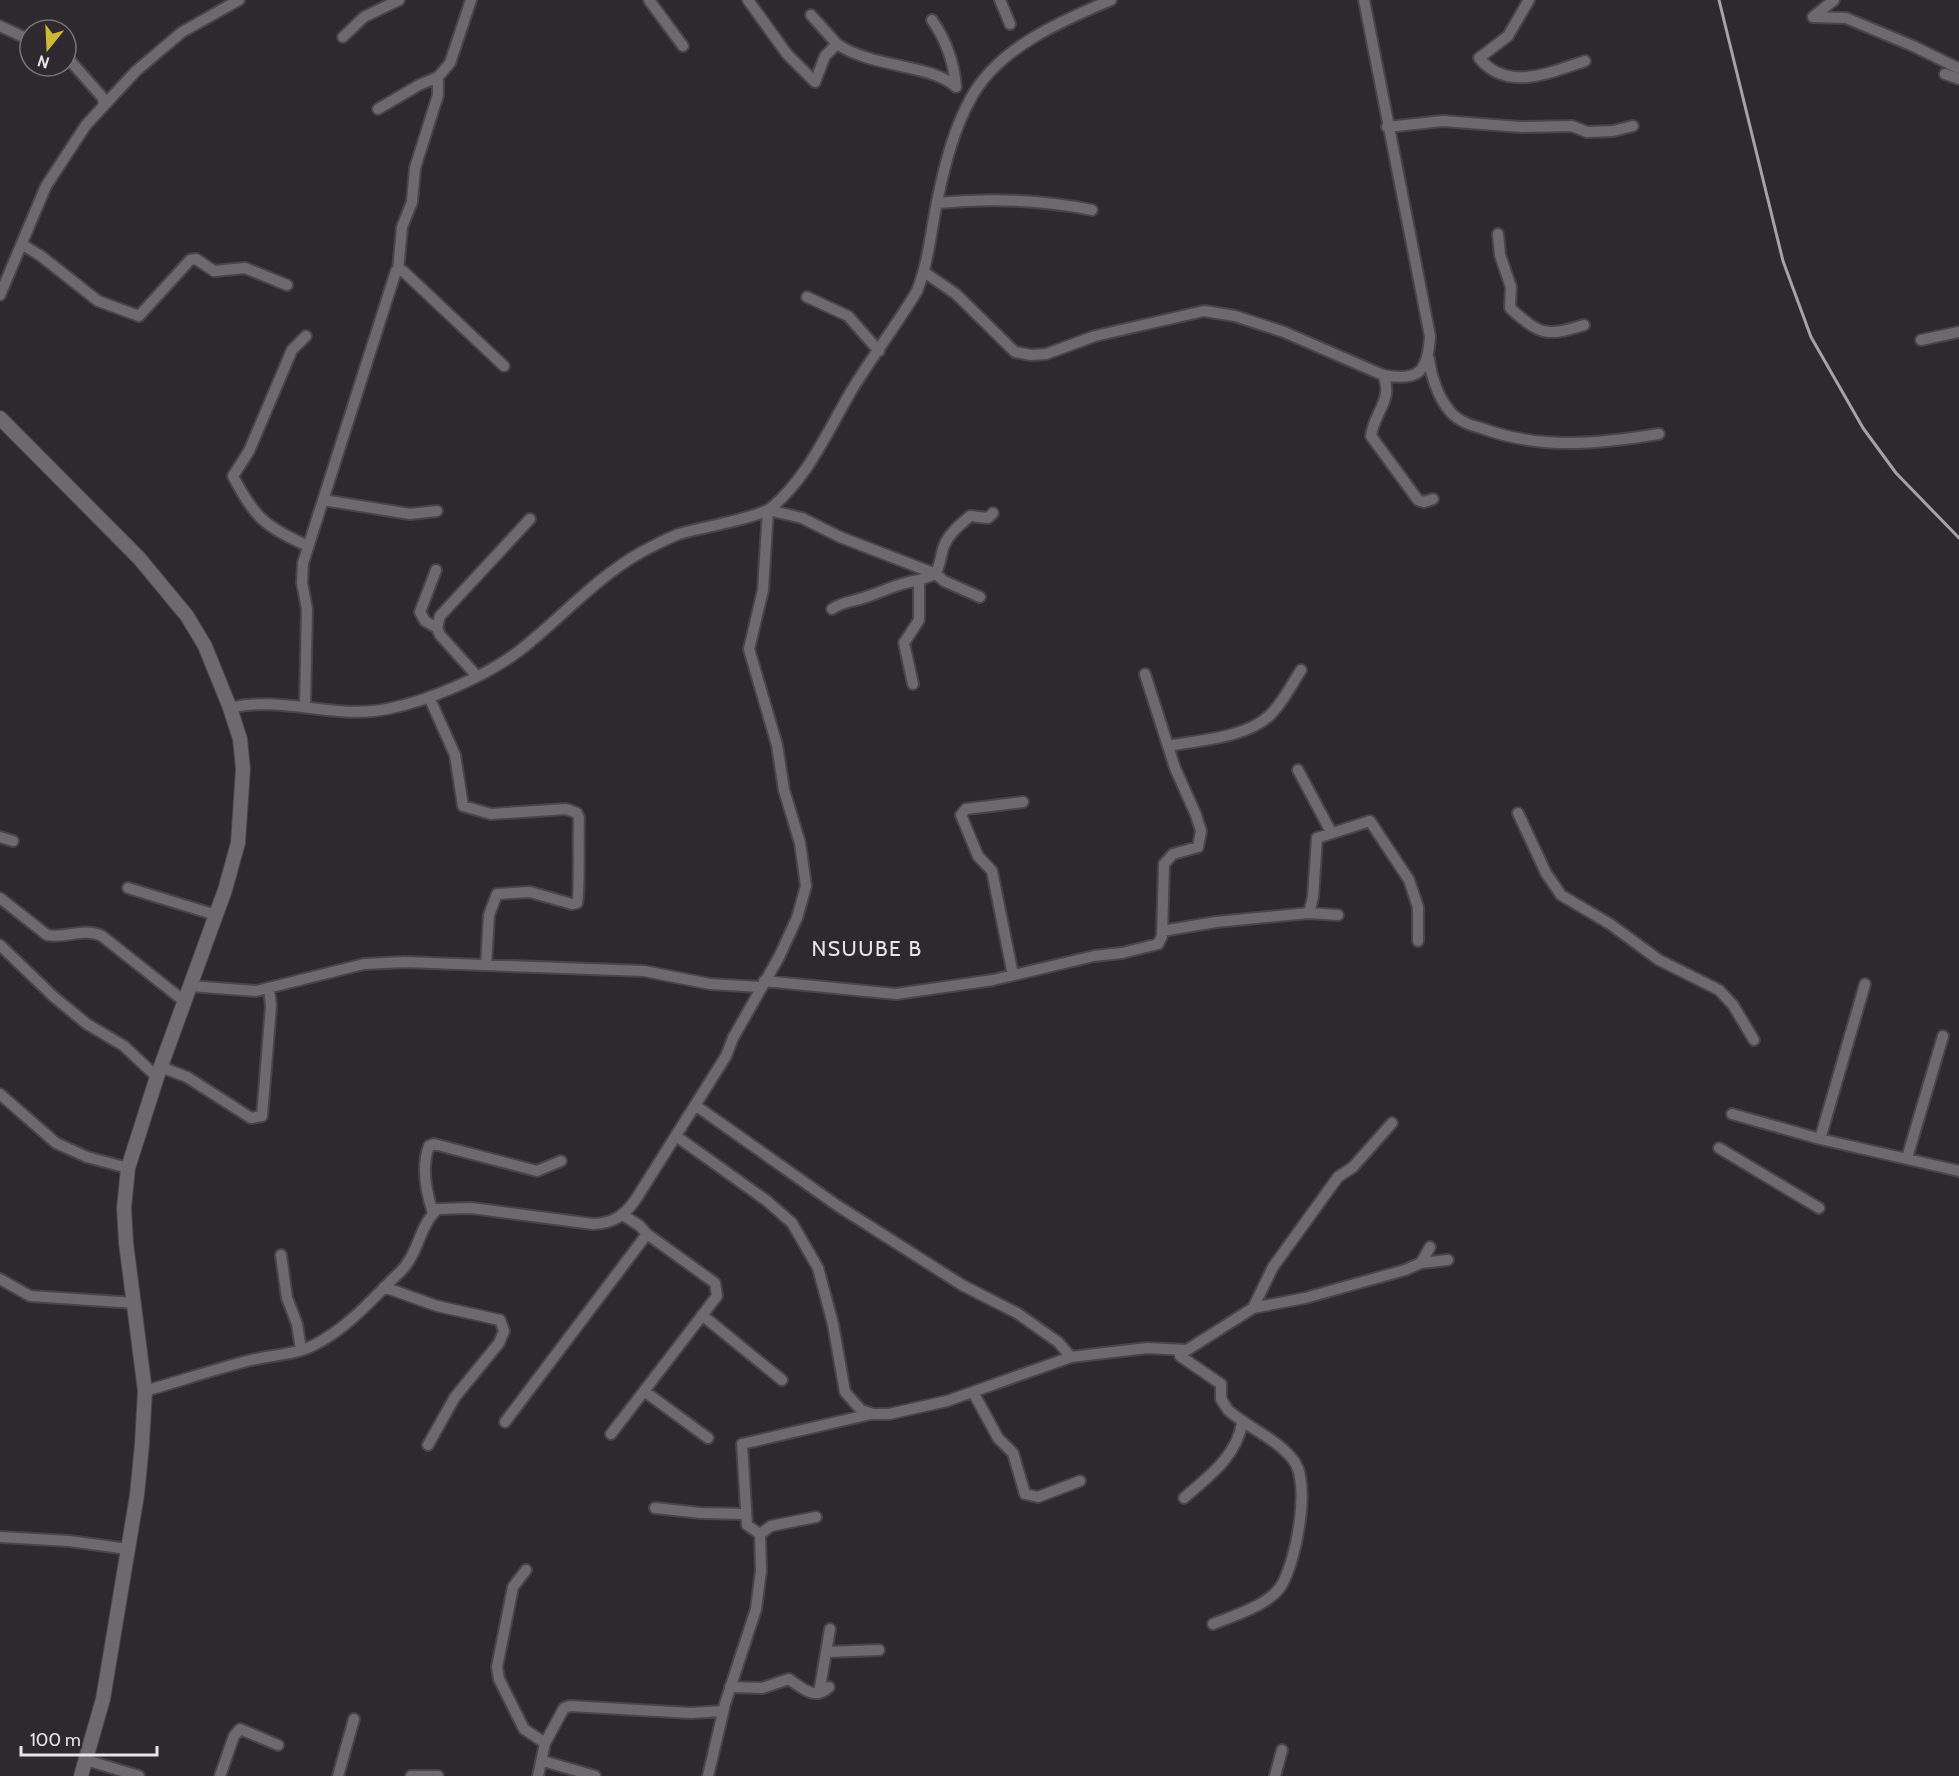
<svg xmlns="http://www.w3.org/2000/svg" width="1959" height="1776" viewBox="0 0 1959 1776" font-family="Cabin,sans-serif">
  <style>
    .lines { fill: none; stroke-linecap: round; stroke-linejoin: round }
    .minor-casing { stroke: #484449; stroke-width: 14 }
    .tertiary-casing { stroke: #484449; stroke-width: 16 }
    .minor { stroke: #6e686f; stroke-width: 10 }
    .tertiary { stroke: #6e686f; stroke-width: 14 }
    .rail { stroke: #a6a2a6; stroke-width: 3 }
    .labels { text-anchor: middle; stroke-width: 4.5; stroke-linejoin: round; paint-order: stroke }
    .quarter-label { font-size: 21px; letter-spacing: 1.5px; fill: #e8e4e8; stroke: #2e292e }
  </style>
  <rect width="100%" height="100%" fill="#2e292e"/>
  <g class="lines">
    <!-- minor casing -->
    <g class="minor-casing">
      <path id="minor" d="M649 0 683 46
        M748 0 787 54 815 82 825 56 837 44 811 15
        M1000 0 1010 24
        M1529 0 1508 36 1479 58C1507 92 1549 73 1585 61
        M1834 0 1813 17 1846 18 1913 46 1958 68
        M0 26 30 40
        M343 37 364 17 399 0
        M837 44C872 68 932 64 956 87 954 63 946 40 932 20
        M66 56 103 98 104 106
        M1945 74 1959 79
        M378 109 419 85 438 77
        M1387 127 1443 121 1521 127 1572 126 1587 132 1613 131 1633 126
        M937 203C988 198 1043 200 1092 210
        M1498 234 1500 255 1511 287 1510 308C1540 335 1546 337 1584 325
        M23 245 41 256 98 301 139 316 190 260 196 259 214 271 245 268 287 285
        M398 271 402 227 412 202 415 168 438 95V77L450 63 471 0
        M924 272 956 294 1015 352 1031 355 1046 354 1095 336 1204 311 1235 316 1284 332 1383 375C1419 382 1428 371 1430 336L1364 0
        M0 295 46 186 86 125 136 71 182 32 239 0
        M807 297 848 316 879 351
        M306 336 292 350 249 451 233 476C254 517 265 527 308 546
        M1921 340 1959 332
        M1429 359C1431 376 1438 397 1449 410 1456 420 1469 425 1481 428 1541 450 1597 444 1659 434
        M1383 375C1394 400 1374 412 1371 436L1418 500 1424 502 1433 499
        M323 500 410 514 437 511
        M436 570 420 612 425 621 437 628
        M935 574C941 565 940 556 944 546 949 533 960 525 970 516L988 518 993 513
        M832 609C842 602 851 602 863 598 882 592 898 583 919 580
        M476 675 440 635 437 628 440 616 530 519
        M913 684 904 643 919 620V580L933 575
        M429 697 455 755 463 806 491 814 566 809 577 813 579 818C578 831 580 898 577 903L572 904 530 892 497 894 489 915 486 965
        M305 707 307 609 302 583 303 563 396 271H403L504 366
        M230 708C283 695 334 720 387 709 429 701 486 676 519 651 564 616 602 570 655 545 663 541 671 537 679 534 698 528 758 518 771 508 807 478 827 433 850 393 871 358 896 326 917 291 929 261 931 229 938 197 945 164 954 128 971 98 998 48 1061 21 1111 0
        M1168 746C1199 740 1245 738 1269 716 1282 704 1292 684 1301 670
        M1298 770 1331 832
        M1518 813 1546 873 1561 895 1610 924 1659 960 1719 990 1733 1005 1754 1040
        M0 837 13 841
        M128 888 216 915
        M0 898 47 935C66 939 83 927 102 936L184 1001
        M1338 915 1309 913 1313 897 1317 838 1370 821 1409 880 1418 907V941
        M1162 931 1216 922 1309 913
        M0 945 54 997 87 1024 124 1046 157 1077
        M1013 975 992 871 978 856 961 815 966 809 1023 802
        M764 981 896 994 993 980 1094 956 1122 953 1158 944 1162 936 1164 864 1173 854 1198 847 1201 831 1196 815 1175 768 1145 674
        M190 986 256 991 364 964 405 962 644 971 710 984 760 987
        M161 1067 187 1077 251 1118 262 1116 271 1006 269 988
        M0 1094 56 1143 87 1157 128 1168
        M695 1105 838 1206 962 1285 1017 1313 1058 1342 1071 1357
        M1732 1114 1820 1139 1959 1171
        M676 1136 767 1201 792 1223 818 1268 833 1324 845 1392 861 1410 873 1414H889L947 1401 1071 1357 1147 1348 1187 1350 1253 1308 1305 1298 1405 1270 1421 1263 1430 1247
        M1820 1139 1865 984
        M1719 1148 1819 1208
        M1907 1158 1943 1036
        M433 1213C426 1192 421 1167 429 1146L434 1144 537 1171 561 1161
        M281 1255 287 1298 297 1324 301 1350
        M1421 1263 1448 1260
        M0 1279 30 1296 135 1303
        M384 1287 437 1306 500 1320 504 1331 499 1343 455 1397 428 1445
        M1253 1308 1273 1267 1338 1177 1353 1167 1392 1123
        M702 1315 782 1380
        M1179 1351 1180 1356 1221 1384V1399L1228 1410C1248 1428 1278 1439 1294 1461 1311 1485 1296 1562 1281 1586 1269 1605 1233 1616 1213 1624
        M145 1391C180 1381 215 1369 251 1360 271 1355 295 1355 314 1345 348 1328 374 1297 401 1271 419 1253 419 1225 438 1209L471 1208 593 1224C614 1223 624 1216 636 1199L726 1056 733 1038 779 957 797 918 806 886 800 843 784 790 777 745 749 649 763 590 768 510 802 518 840 537 936 574 944 581 980 597
        M644 1391 708 1438
        M973 1392 998 1438 1013 1453 1025 1494 1038 1497 1080 1481
        M505 1422 647 1234 640 1226 623 1215
        M611 1434 717 1296 715 1283 647 1234
        M1184 1498C1208 1477 1237 1456 1242 1423
        M655 1508 701 1513 746 1514
        M760 1534 747 1525 742 1444 871 1414
        M760 1534 771 1526 816 1517
        M0 1537 69 1541 128 1549
        M526 1570 513 1587 497 1667 499 1679 524 1729 545 1743
        M826 1652 879 1650
        M730 1687 762 1688 789 1679C802 1688 815 1701 829 1687
        M819 1693 830 1629
        M86 1760 139 1776
        M543 1761 595 1776
        M220 1776 234 1736 240 1729 278 1745
        M338 1776 354 1719
        M411 1776H438
        M538 1776 545 1743 564 1708 570 1706 691 1713 723 1711
        M708 1776 725 1704 756 1609 761 1571 760 1534
        M1275 1776 1282 1750"/>
    </g>
    <!-- tertiary casing -->
    <g class="tertiary-casing">
      <path id="tertiary" d="M0 418 139 558 187 616 205 646 230 708 240 739 243 769 238 843 225 890 157 1077 128 1168 124 1208 126 1243 145 1391 142 1444 137 1495 103 1699 81 1776"/>
    </g>
    <!-- minor -->
    <use href="#minor" class="minor"/>
    <!-- tertiary -->
    <use href="#tertiary" class="tertiary"/>
    <!-- rail -->
    <path class="rail" d="M1719 0 1783 261 1811 337 1863 428 1896 473 1959 538"/>
  </g>
  <g class="labels">
    <!-- quarter labels -->
    <g class="quarter-label">
      <text x="867" y="956">NSUUBE B</text>
    </g>
  </g>
  <!-- north arrow -->
  <g transform="translate(48 48) rotate(198)"><circle r="28" fill="#2e292e" stroke="#787478" stroke-width="1.5"/>
  <path d="M0-4.5L10 22L0 15L-10 22Z" fill="#d0b837"/>
  <text y="-9" font-size="16" font-weight="bold" text-anchor="middle" fill="#e8e4e8">N</text>
  </g>
  <!-- scale -->
  <path d="M21 1746v9h136v-9" fill="none" stroke="#e8e4e8" stroke-width="3"/>
  <text x="30" y="1746" font-size="18" fill="#e8e4e8" stroke="#2e292e" stroke-width="4.5" paint-order="stroke">100 m</text>
</svg>
